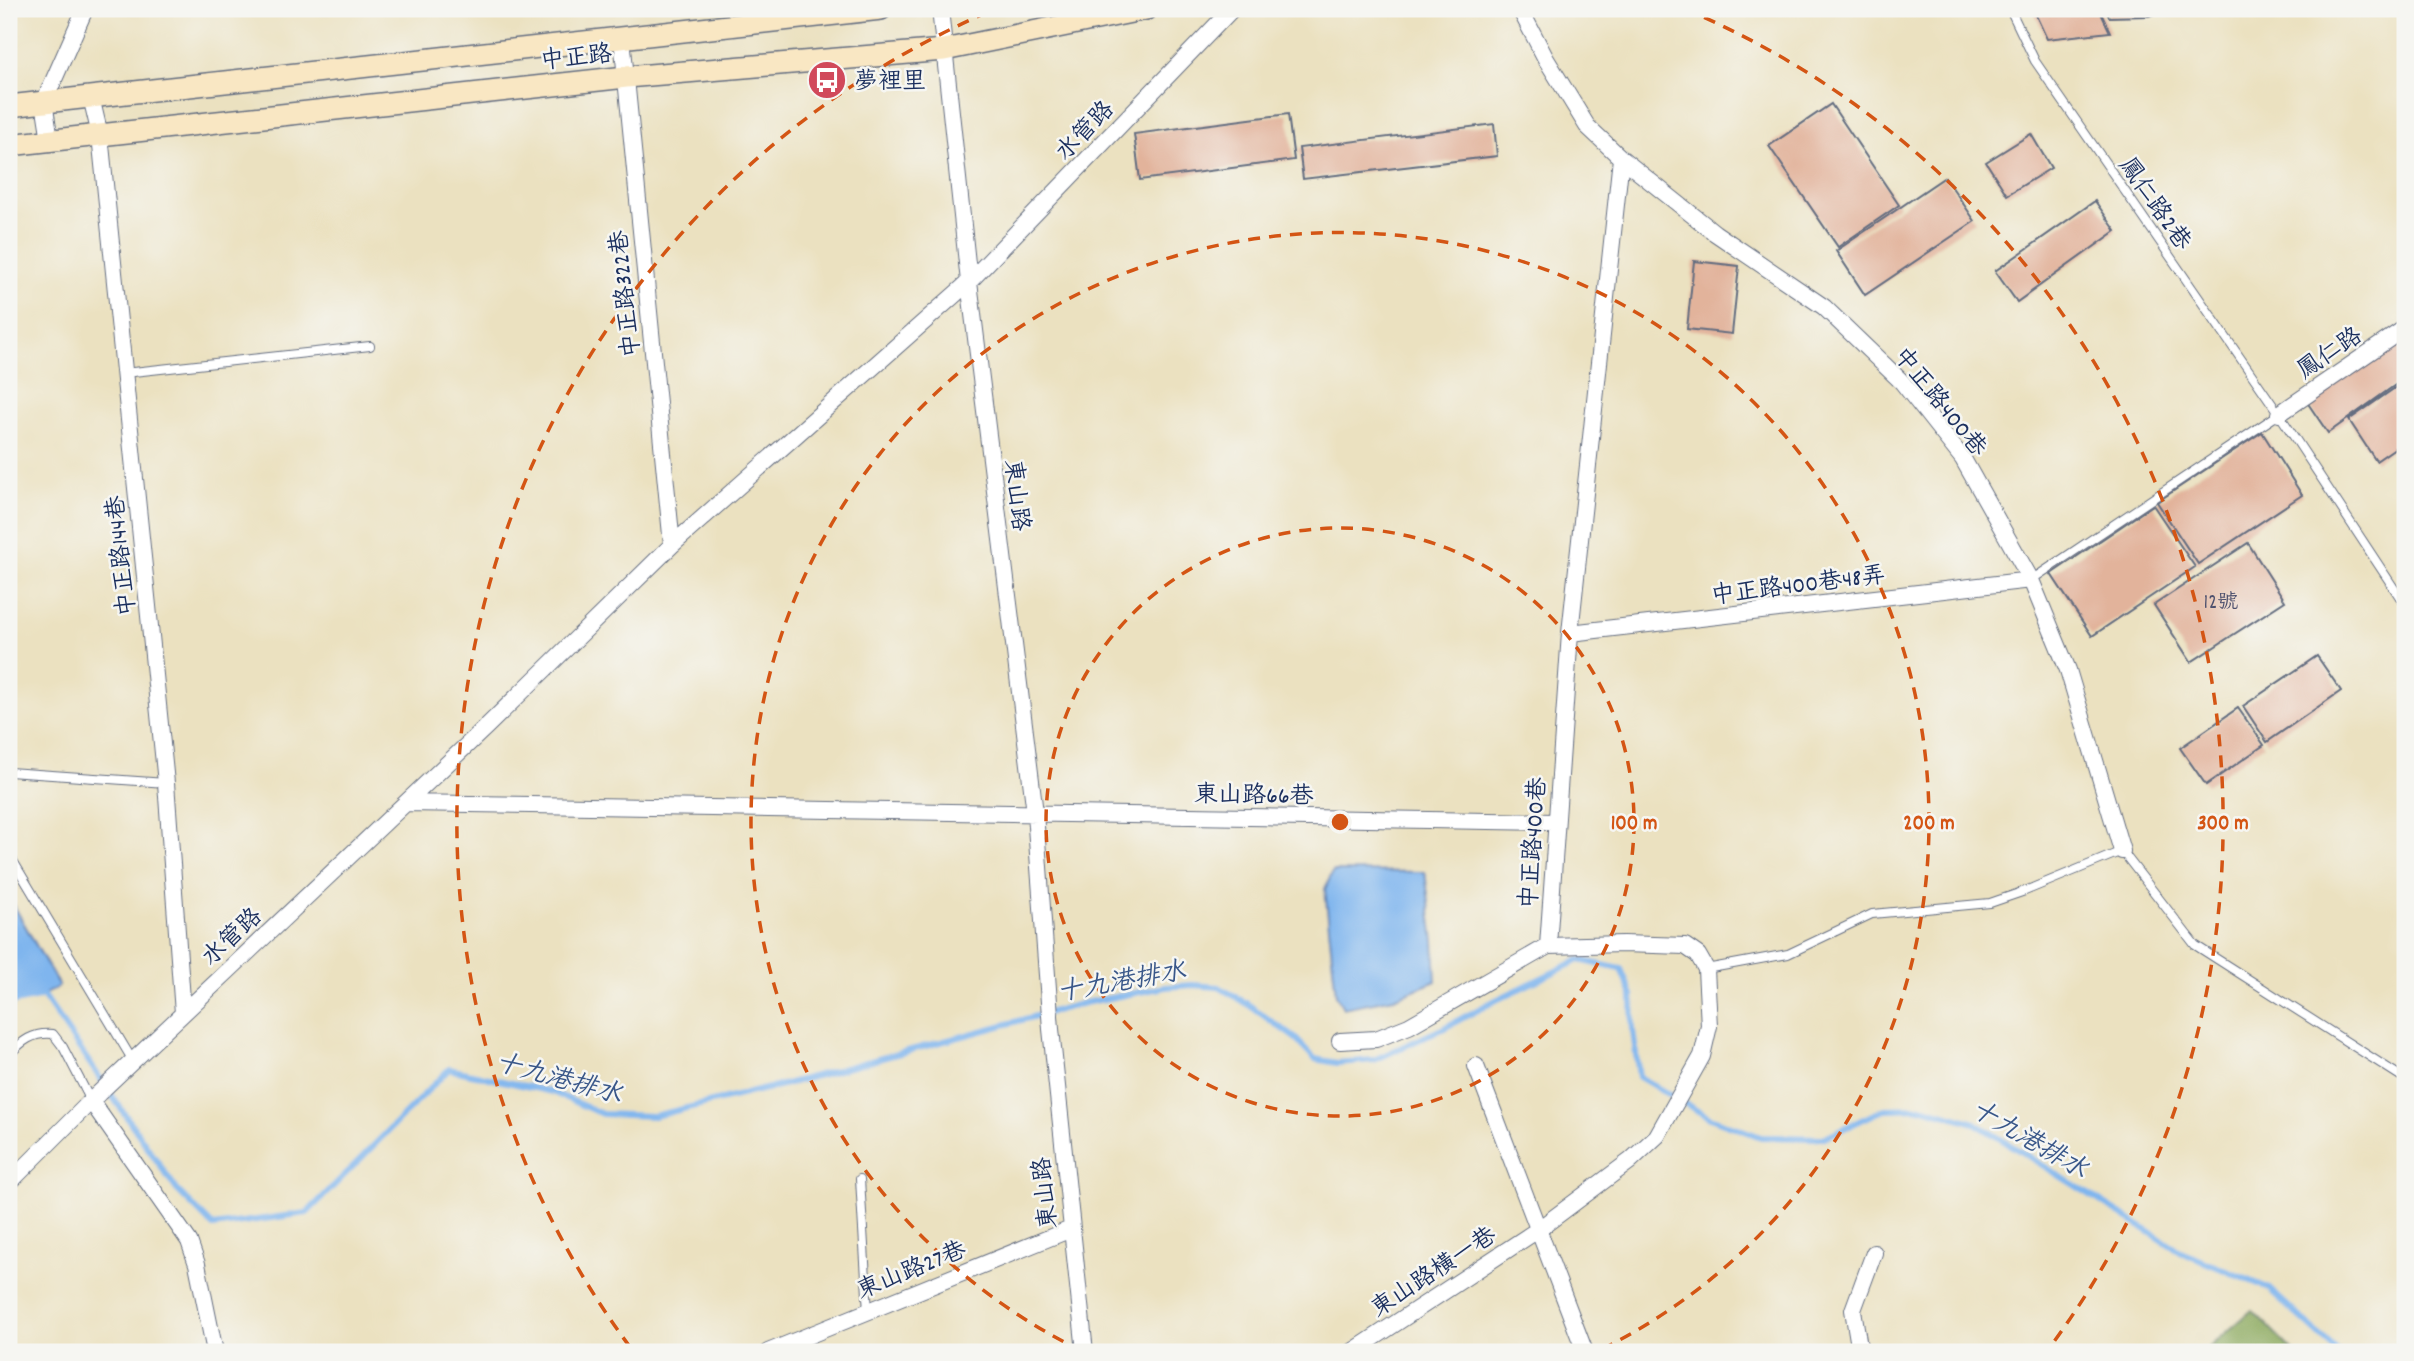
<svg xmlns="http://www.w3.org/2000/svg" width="2414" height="1361" viewBox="0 0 2414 1361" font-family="Dekko,'LXGW WenKai TC',sans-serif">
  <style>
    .forest { fill: #8aa85c; stroke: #526c5d; stroke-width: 2 }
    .water { fill: #7fb5ee; stroke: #4d72a6; stroke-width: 2 }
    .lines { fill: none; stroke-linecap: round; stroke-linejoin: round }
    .stream { stroke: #7fb5ee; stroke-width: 6 }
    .building { fill: #e2b39b }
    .service-casing { stroke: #646d80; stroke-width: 10 }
    .minor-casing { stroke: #646d80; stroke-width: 18 }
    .secondary-casing { stroke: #646d80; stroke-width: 24 }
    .service { stroke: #fff; stroke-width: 8 }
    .minor { stroke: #fff; stroke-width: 16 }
    .secondary { stroke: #f9e7c3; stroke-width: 21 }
    .ring { fill: none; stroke: #d45514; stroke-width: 3.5; stroke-dasharray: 12 9 }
    .labels { text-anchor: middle; stroke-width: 5; stroke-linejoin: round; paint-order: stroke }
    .number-label { font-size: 21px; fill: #4d506d }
    .street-label { font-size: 24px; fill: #1b2f5e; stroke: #f6f6f2 }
    .poi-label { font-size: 24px; fill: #1b2f5e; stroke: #f6f6f2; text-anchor: start }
    .water-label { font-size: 26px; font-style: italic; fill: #395789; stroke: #f6f6f2 }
    .centre { fill: #d45514; stroke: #f6f6f2; stroke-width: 3.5 }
    .ring-label { font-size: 21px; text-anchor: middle; font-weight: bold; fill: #d45514; stroke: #f6f6f2; stroke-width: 5; stroke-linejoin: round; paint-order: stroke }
  </style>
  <rect width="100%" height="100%" fill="#f6f6f2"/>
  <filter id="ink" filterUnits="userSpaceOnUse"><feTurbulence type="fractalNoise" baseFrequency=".0143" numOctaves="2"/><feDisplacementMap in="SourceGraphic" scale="14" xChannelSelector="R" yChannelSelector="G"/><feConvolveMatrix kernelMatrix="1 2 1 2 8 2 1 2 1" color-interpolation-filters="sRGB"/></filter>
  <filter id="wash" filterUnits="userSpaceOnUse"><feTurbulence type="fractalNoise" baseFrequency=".00686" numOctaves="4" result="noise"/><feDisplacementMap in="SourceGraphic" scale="28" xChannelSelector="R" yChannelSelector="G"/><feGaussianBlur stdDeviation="1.57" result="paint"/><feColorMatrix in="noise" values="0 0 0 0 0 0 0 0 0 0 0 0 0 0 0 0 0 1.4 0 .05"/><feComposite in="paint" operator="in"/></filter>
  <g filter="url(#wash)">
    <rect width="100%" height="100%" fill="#ebe1c0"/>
    <!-- forest -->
    <path class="forest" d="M2252 1310 2294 1352H2204Z"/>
    <!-- water -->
    <path class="water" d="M1333 871 1425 872 1434 941 1436 981 1394 998 1343 1008 1336 995 1325 889Z
      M9 897 59 986C45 995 26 1004 9 1000Z"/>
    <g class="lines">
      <!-- stream -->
      <path class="stream" d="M40 991 177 1190 213 1226 307 1213 449 1069 552 1092 602 1114 654 1116 786 1084 1084 1003 1165 987 1192 985 1219 987 1246 1003 1295 1038 1315 1059 1337 1063 1374 1060 1442 1029 1496 1000 1579 960 1621 969 1632 995 1633 1031 1639 1077 1710 1118 1761 1137 1823 1138 1885 1109 1924 1108 1975 1123 2183 1253 2268 1288 2338 1352
        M9 1007 14 1002 38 997"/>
    </g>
    <g id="blocks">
      <!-- building -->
      <path class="building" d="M2033 9H2099L2110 32 2047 39Z
        M2106 9H2166L2149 16 2109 17Z
        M1831 104 1899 205 1838 247 1769 146Z
        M1288 114 1294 160 1140 180 1134 134Z
        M1494 124 1497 156 1303 179 1299 148Z
        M2031 134 2051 168 2007 195 1986 162Z
        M1945 177 1975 221 1865 295 1836 251Z
        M2095 201 2116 231 2017 302 1995 271Z
        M1694 261 1739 266 1732 334 1687 329Z
        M2405 334V378L2328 433 2307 402Z
        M2405 381V441L2376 461 2349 420Z
        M2262 432 2302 495 2198 564 2157 502Z
        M2153 505 2195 567 2092 636 2051 574Z
        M2248 543 2285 601 2191 662 2154 605Z
        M2317 656 2341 691 2267 742 2243 706Z
        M2238 708 2264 745 2206 785 2180 748Z"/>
    </g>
  </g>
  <g filter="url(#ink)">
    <use href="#blocks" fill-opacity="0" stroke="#646d80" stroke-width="2"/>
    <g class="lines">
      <!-- service casing -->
      <g class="service-casing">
        <path id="service" d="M2010 9 2035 61 2279 414 2405 605
          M124 373 370 346
          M2031 580 2279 414
          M9 772 166 783
          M9 854 133 1061
          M1706 969 1788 954 1872 914 1990 903 2025 891 2122 851 2195 945 2405 1079
          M9 1055C22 1041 33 1032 53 1034L63 1047 91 1101
          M860 1179 868 1312"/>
      </g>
      <!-- minor casing -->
      <g class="minor-casing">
        <path id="minor" d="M940 9 969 282 1035 813 1051 1029 1085 1352
          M1520 9 1546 59 1587 126 1621 158 1715 233 1824 307 1902 382 1963 459 2031 580 2068 670 2122 851
          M622 38 672 545
          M91 97 100 135 166 783 183 1013
          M50 140 44 102 85 9
          M2279 414 2405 328
          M1570 633 2031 580
          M406 803 1555 822
          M1548 946 1570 633 1621 158
          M1340 1041 1376 1039 1409 1026 1548 946 1623 944 1685 946 1698 955 1706 969 1709 1026 1702 1056 1657 1136 1630 1161 1539 1229 1352 1352
          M1476 1066 1585 1352
          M91 1101 189 1241 197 1264 215 1352
          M9 1183 99 1093 487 726 672 545 969 282 1232 9
          M768 1352 1071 1229
          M1860 1352 1853 1310 1874 1253"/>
      </g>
      <!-- secondary casing -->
      <g class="secondary-casing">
        <path id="secondary" d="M9 106 881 9
          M9 145 626 77 944 50 1146 9"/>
      </g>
      <!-- service -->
      <use href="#service" class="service"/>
      <!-- minor -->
      <use href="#minor" class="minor"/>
      <!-- secondary -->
      <use href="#secondary" class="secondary"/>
    </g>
  </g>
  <!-- distance rings -->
  <g class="ring">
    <circle cx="1340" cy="822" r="294"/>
    <path d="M1082 1351A589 589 0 1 1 1598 1351"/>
    <path d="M630 1347A883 883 0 0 1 995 9M1685 9A883 883 0 0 1 2050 1347"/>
  </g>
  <!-- icons -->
  <defs>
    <g id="bus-disc" transform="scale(2.0125)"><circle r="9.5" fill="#d1495b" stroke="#f6f6f2"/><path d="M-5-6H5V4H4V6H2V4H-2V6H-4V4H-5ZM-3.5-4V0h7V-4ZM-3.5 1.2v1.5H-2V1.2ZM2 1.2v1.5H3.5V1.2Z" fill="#fff"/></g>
  </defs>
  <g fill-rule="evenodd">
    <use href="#bus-disc" x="827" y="80"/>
  </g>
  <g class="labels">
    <!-- number labels -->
    <g class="number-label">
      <text x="2221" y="608">12號</text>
    </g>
    <!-- street labels -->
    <g class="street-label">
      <text transform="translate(576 56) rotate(-6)" y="8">中正路</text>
      <text transform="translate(1084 130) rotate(-46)" y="8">水管路</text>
      <text transform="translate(2156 203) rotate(55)" y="8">鳳仁路2巷</text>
      <text transform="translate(624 294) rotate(-96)" y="8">中正路322巷</text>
      <text transform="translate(2329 352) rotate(-34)" y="8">鳳仁路</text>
      <text transform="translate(1941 401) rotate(51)" y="8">中正路400巷</text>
      <text transform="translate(1018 495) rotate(83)" y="8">東山路</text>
      <text transform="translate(120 556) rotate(-96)" y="8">中正路144巷</text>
      <text transform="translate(1798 584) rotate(-7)" y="8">中正路400巷48弄</text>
      <text transform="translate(1254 794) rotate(1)" y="8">東山路66巷</text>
      <text transform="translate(1532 843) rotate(-86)" y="8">中正路400巷</text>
      <text transform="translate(231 936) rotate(-43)" y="8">水管路</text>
      <text transform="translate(1044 1193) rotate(-96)" y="8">東山路</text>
      <text transform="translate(911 1269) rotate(-22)" y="8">東山路27巷</text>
      <text transform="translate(1433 1271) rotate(-33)" y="8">東山路橫一巷</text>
    </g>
    <!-- poi labels -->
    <g class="poi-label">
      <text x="854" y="88">夢裡里</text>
    </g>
    <!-- water labels -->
    <g class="water-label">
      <text transform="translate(1121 980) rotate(-10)" y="9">十九港排水</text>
      <text transform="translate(559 1077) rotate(15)" y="9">十九港排水</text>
      <text transform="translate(2030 1138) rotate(30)" y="9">十九港排水</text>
    </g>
  </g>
  <circle cx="1340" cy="822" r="10" class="centre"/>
  <g class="ring-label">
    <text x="1634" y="829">100 m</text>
    <text x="1929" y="829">200 m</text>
    <text x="2223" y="829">300 m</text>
  </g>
  <!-- margin -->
  <rect width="2414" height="1361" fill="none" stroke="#f6f6f2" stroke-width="35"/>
</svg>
